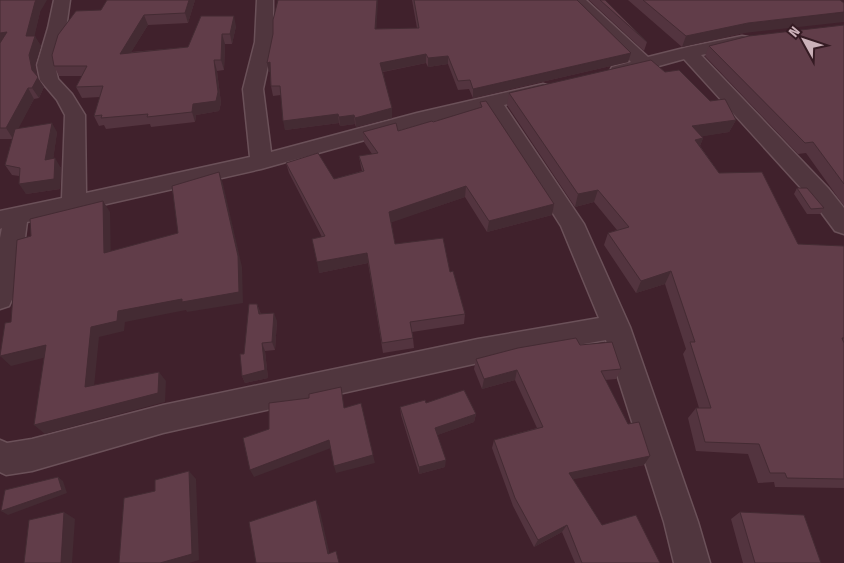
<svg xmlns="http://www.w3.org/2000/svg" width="844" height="563" viewBox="0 0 844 563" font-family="'Fira Sans Condensed',sans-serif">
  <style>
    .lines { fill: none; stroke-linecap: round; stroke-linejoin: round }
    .minor-casing { stroke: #6b5159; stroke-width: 3 }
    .minor { fill: #50363e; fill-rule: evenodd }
    .wall { fill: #53343f }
    .shaded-wall { fill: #442b33 }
    .building { fill: #613d49; stroke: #442b33 }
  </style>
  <rect width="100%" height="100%" fill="#40212c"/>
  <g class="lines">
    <!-- minor casing -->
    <g class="minor-casing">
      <path id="minor" d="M54 0H70L66 28 55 65 58 79 72 94 85 115 86 193 250 157 243 89 255 42 257 0H273V42L263 89 271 152 417 113 543 84 550 86 553 90 550 94 504 105 584 224 630 327 698 522 710 563H674L664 522 606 340 478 363 163 433 32 471 6 475 0 472V440L7 443 32 439 163 405 478 339 599 318 561 226 487 109 422 124 261 169 27 222C23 250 22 281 9 306L0 309V238L2 228 0 229V211L62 198 65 115 57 100 40 80 37 65 48 28Z
        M569 0H586L648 57 688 47 742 36 748 37 751 41 748 45 701 55 828 188 844 208V234L835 231 812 200 684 59 619 77 612 75 610 71 612 67 631 62Z"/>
    </g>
    <!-- minor -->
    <use href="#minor" class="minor"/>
  </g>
  <!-- wall -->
  <path class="wall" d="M0 0 40 12 34 36 41 46 35 65 37 76 44 87 39 98 34 99 18 128 57 132 53 159 61 168 60 189 26 194 19 176 12 175 5 165 13 139H0Z
    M107 0H195L188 23 148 25 131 52 188 47 236 26 232 44H225L224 70 217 71 221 103 219 111 196 115 195 122 151 127 150 124 106 129 104 125 99 126 94 116 100 97 82 98 76 87 82 76H59L54 66 101 10Z
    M412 0H577L631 53 628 62 473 98 469 89 458 90 448 64 428 67 426 63 383 72 392 118 356 127 355 124 340 126 339 123 285 130 281 95 273 96 271 86 270 72H269L267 63 376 29 417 28Z
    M589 0H605L647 42 644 51Z
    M628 0H840L744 33 682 47Z
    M844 25V206L806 153 798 154 705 56 709 46Z
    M665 72 710 101 736 120 729 132 702 136 703 138 700 146 719 173 798 244 844 246V488L775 487 774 482 758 483 748 454 696 451 688 418 696 408H699L683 354 686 349 665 284 636 293 604 245 608 233 617 230 594 202 575 207 507 105 509 93Z
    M480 102 554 204 552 215 487 232 465 197 391 222 395 244 450 272 465 314 464 324 412 332 413 338 414 348 383 353 368 263 319 273 322 237 289 173 286 163 334 179 362 171 361 167 359 156 372 154 364 142 363 132 398 131 433 122 479 108Z
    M797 188 824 208 820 214H807L794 194Z
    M257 304 261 314 277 321 275 350 265 351 268 378 245 383 242 376 244 354Z
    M580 345 621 369 616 379 605 380 644 465 573 479 602 525 660 563H575L562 532 534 547 513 506 492 448 494 440 537 428 515 380 482 389 474 369 476 359Z
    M426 403 476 414 474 422 437 435 445 467 419 474 401 415 400 407Z
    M740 512 821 563H743L731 519Z"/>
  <!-- shaded-wall -->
  <path class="shaded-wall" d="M36 0H47L40 12 33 43 35 36 41 46 35 65 37 77 44 87 39 98 32 88V70L26 36 35 2Z
    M189 0H195L188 23 185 13Z
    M377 0H378L376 38 375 29Z
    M844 12V22L744 33 682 47 686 36 748 23Z
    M144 15 148 25 124 64 120 54Z
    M234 16 236 26 232 44 230 34Z
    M7 32 0 44V33Z
    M222 34 225 44 224 70 221 60Z
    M631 53 628 62 473 98V89Z
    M426 54V63L381 72 380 63Z
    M448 56V64L428 67V58Z
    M214 60 217 71 221 103 219 111 196 115 195 122 192 112 193 104Z
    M270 62 272 71 269 72 267 63Z
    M28 88 34 99 13 139 6 128Z
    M392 108V118L356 127 355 118Z
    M338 114 339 123 285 130 283 121Z
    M354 115 355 124 340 126 339 117Z
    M736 120 729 132 687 139 692 126Z
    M52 123 57 132 52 169 45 160Z
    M703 138 698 151 695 140Z
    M55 158 61 168 60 189 26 194 19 184Z
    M219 172 223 184 242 267 243 303 187 312 186 310 125 322 124 331 99 337 93 397 85 387 91 327 118 311 182 299Z
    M466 186 465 197 390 223 389 212Z
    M598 190 594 202 575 207 578 194Z
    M103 201 110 212 111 264 104 253Z
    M554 204 552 215 487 232 489 221Z
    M367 253 368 263 319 273 317 262Z
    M671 271 665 284 636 293 641 281Z
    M257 304 260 312 262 323 259 314Z
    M274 313 277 321 275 350 272 342Z
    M262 343 265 351 268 378 245 383 242 376Z
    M46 345 55 355 11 366 0 356Z
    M517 370 515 380 482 389 484 379Z
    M159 372 166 381 165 402 45 434 34 425Z
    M476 414 474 422 435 436V428Z
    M329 440 331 448 254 477 250 470Z
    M373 455 375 463 336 473 334 466Z
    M650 456 644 465 565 481 569 473Z
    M446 460 445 467 419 474V467Z
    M189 471 196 479 199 560 189 563H160Z
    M58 477 63 481 67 493 8 515 1 511Z
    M316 500 319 507 331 560 328 554Z
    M64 512 75 519 72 563H61Z
    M567 525 562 532 534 547 538 540Z"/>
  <!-- building -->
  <path class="building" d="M0 0H36L35 2 26 36H35L29 55 32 70 38 77 32 88H28L6 128H0V43L7 32 0 33Z
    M107 0H189L185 13 144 15 120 54 188 47 201 16H234L230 34H222L221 60H214L218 92 216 101 193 104 192 112 147 117 148 114 101 118 102 115 94 116 103 86 76 87 87 66H54L52 55 58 35 76 11 101 10Z
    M278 0H377L375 29 419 28 414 0H577L631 53 473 89 470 80 458 81 448 56 428 58 426 54 380 63 392 108 355 118 354 115 339 117 338 114 283 121 280 86H271L270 62 267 63 273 34V20Z
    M600 0H605L647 42Z
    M643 0H840L844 3V12L748 23 686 36Z
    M844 25V184L813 142 805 143 709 46 749 36Z
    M651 60 665 72 679 70 710 101 725 99 736 120 692 126 703 138 695 140 719 173 762 172 798 244 844 246V338H842L844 343V479L787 478 785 473H770L759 444 705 442 696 408H711L690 342H695L671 271 641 281 608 233 629 227 598 190 578 194 509 93Z
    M486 101 554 204 489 221 466 186 389 212 395 244 443 238 450 272 453 271 465 314 410 322 413 338 382 343 367 253 317 262 312 239 325 236 286 163 318 153 334 179 364 171 359 156 378 153 363 132 396 123 398 131 432 121 433 122 482 107 480 102Z
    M52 123 45 160 55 158 54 179 19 184 20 168 5 165 15 129Z
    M219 172 238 256 239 292 182 302V299L118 311 117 321 91 327 85 387 159 372 158 393 34 425 46 345 0 356 5 323 11 322 17 240 31 236 30 219 103 201 104 253 178 233 172 186Z
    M797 188H807L824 208 811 209Z
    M249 304H257L259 314 274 313 272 342 262 343 265 370 242 376 240 354H244Z
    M576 338 580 345 612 342 621 369 601 371 628 424 639 422 650 456 569 473 602 525 636 515 660 563H582L567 525 538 540 515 498 494 440 543 427 517 370 484 379 476 359 518 348Z
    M341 387 344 408 361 403 373 455 334 466 329 440 250 470 243 438 269 429V403L309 398V394Z
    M464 390 476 414 435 428 446 460 419 467 400 407 425 400 426 403Z
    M189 471 192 554 160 563H119L124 498 155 491V480Z
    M58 477 62 490 1 511 5 490Z
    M316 500 328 554 336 551 339 563H256L249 522Z
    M64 512 61 563H24L29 520Z
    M740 512 804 515 821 563H755Z"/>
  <!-- north arrow -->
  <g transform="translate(804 40) rotate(310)" stroke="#351b23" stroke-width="4" paint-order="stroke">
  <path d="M0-4L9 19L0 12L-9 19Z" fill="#cbb1b9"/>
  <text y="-8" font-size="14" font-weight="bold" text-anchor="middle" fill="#cbb1b9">N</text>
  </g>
</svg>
